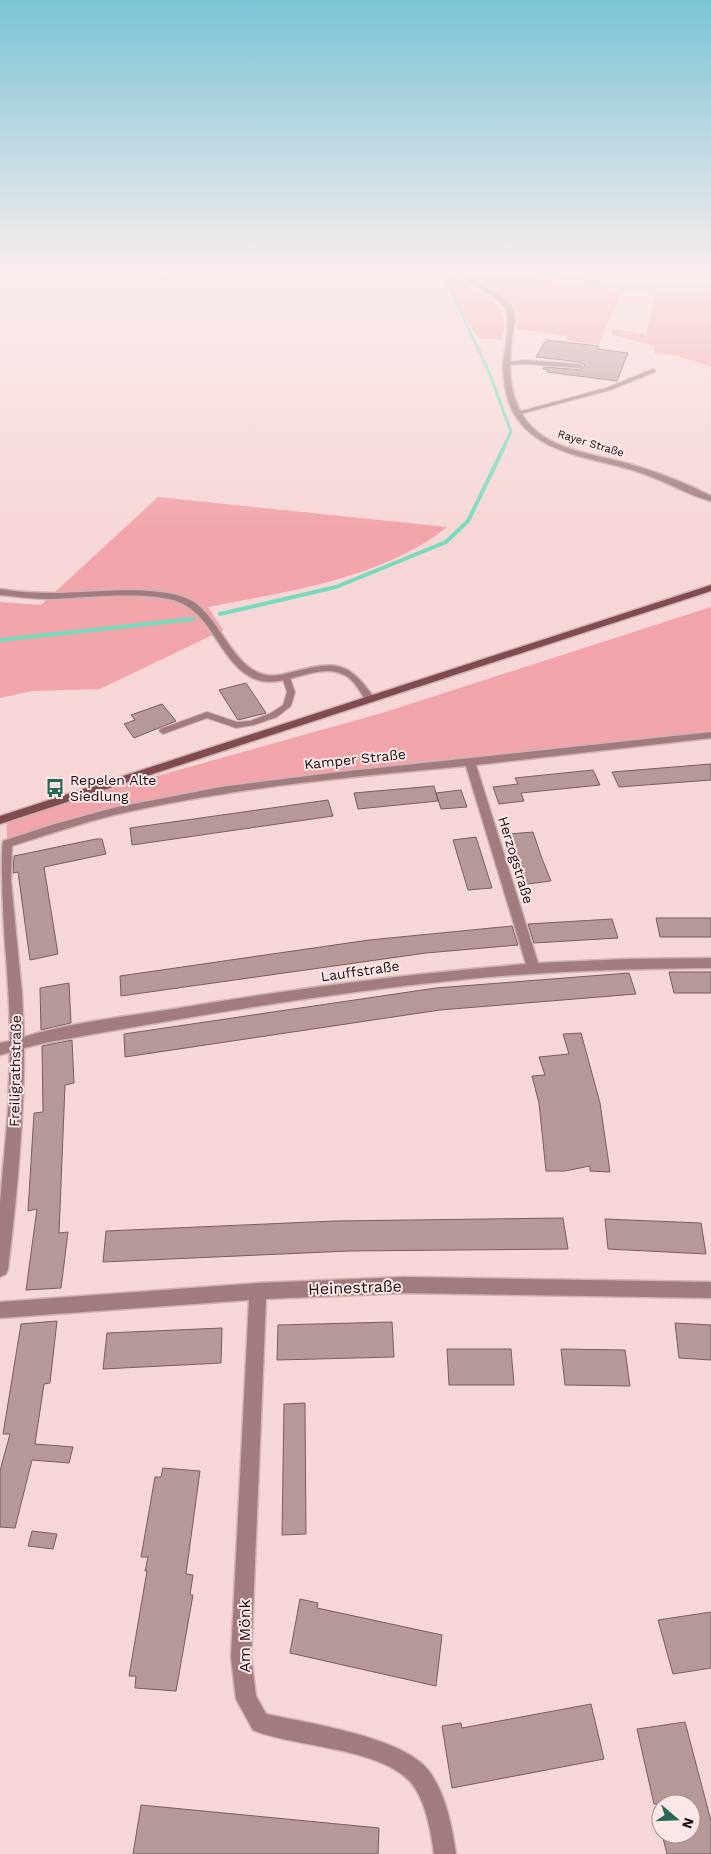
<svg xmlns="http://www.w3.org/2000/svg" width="711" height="1854" viewBox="0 0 711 1854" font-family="'Work Sans',sans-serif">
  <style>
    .green { fill: #f1a4a9 }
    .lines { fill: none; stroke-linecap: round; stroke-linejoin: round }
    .stream-far1 { stroke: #76dbbc; stroke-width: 3 }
    .stream { stroke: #76dbbc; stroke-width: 4 }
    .canal { fill: #76dbbc; fill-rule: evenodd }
    .building { fill: #b79899; stroke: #795c5e }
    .service-casing { stroke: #cfb2b3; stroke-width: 2 }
    .minor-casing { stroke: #cfb2b3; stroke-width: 3 }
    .secondary-casing { stroke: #cfb2b3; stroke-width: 3 }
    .service { fill: #a17b7d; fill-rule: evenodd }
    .minor { fill: #a17b7d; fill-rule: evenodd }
    .secondary { fill: #804b4f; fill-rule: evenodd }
    .labels { text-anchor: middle; stroke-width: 4; stroke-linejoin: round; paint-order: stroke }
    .far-street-label { font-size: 11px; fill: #190e0f; stroke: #fbe7e8 }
    .street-label { font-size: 14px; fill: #190e0f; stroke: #fbe7e8 }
    .poi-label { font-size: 14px; fill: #190e0f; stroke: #fbe7e8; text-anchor: start }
    .near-street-label { font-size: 16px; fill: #190e0f; stroke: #fbe7e8 }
  </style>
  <rect width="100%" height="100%" fill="#f7d6d7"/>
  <!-- green -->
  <path class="green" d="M466 274H509L622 291 599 344 568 341 566 336 517 329 518 311 512 302Z
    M451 275C467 284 494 296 502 313 506 322 504 331 502 340L478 338 444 283 445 279Z
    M711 289V367L674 355 654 353 655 346 612 335V329L646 334 657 290Z
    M158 497 447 527C384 578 286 592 208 607L223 630 100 689 32 691 0 698V602L41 605Z
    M711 607V737L174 797 7 844V818L382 713Z"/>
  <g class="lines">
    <!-- stream-far1 -->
    <path class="stream-far1" d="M443 274 489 372 511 432 504 446"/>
    <!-- stream -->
    <path class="stream" d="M220 614 336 587 446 542 468 521 505 445
      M0 640 193 619"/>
    <!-- canal -->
    <path class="canal" d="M331 274H415L389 279 335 277Z
      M526 274H553L623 284 711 282V288L623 290Z"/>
  </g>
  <!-- building -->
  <path class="building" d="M546 340 599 346 597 349 628 353 617 381 547 372 548 370 543 369 544 367 580 370 585 365 580 362 536 357Z
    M246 683 266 713 238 720 219 690Z
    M162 704 176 721 134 738 124 724 135 720 131 715Z
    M711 764V780L619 787 612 772Z
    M593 770 600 785 521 793 524 801 499 804 493 787 518 784 515 778Z
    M434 786 438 801 358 809 354 793Z
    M461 790 467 807 441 809 436 793Z
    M328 800 333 816 132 845 130 828Z
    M533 832 541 856 551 881 527 884 509 834Z
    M476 837 492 888 468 890 453 840Z
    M96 839H102L106 854 44 867 58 954 30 960 18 872 13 873 14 856Z
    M656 918H711V937H660Z
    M612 919 618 938 534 943 528 924Z
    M512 926 518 945 426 953 121 996 120 976 369 940Z
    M669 972H711V993H674Z
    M629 973 636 994 440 1010 125 1057 124 1034 436 988Z
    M69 983 71 1023 41 1030 40 988Z
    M581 1033 600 1103 610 1172 590 1171V1166L565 1171H546L539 1103 532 1076 545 1075 539 1057 569 1054 563 1034Z
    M72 1040 74 1083 65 1085 59 1233 68 1232 61 1288 26 1290 37 1209 28 1211 34 1113 43 1112 42 1046Z
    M563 1218 568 1249 349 1251 103 1262 106 1231 334 1221Z
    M605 1219 701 1223 706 1254 608 1249Z
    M57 1321 50 1383 44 1384 35 1444 73 1447 69 1463 32 1460 15 1528 0 1527V1471L10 1434H3L21 1324Z
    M392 1322 394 1357 277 1360 278 1325Z
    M675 1323 711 1325V1360L679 1358Z
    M222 1328 221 1363 103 1369 107 1333Z
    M447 1349H511L514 1385H449Z
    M561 1349 625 1350 630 1386 565 1385Z
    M305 1403 306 1534 282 1535 284 1404Z
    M163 1468 200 1471 186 1574 193 1575 190 1595H193L176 1691 135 1688 136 1676H129L147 1571H145L148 1557H141L155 1477H161Z
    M32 1531 57 1534 53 1549 28 1546Z
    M300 1599 318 1603 317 1608 442 1635 436 1686 290 1653Z
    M711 1612V1668L673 1674 658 1620Z
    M591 1704 604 1759 452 1788 442 1726 461 1723 462 1728Z
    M685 1722 711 1821V1854H667L662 1834H691V1804H654L637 1729Z
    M141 1805 379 1828 378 1854H133Z"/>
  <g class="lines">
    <!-- service casing -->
    <g class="service-casing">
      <path id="service" d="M177 274H197L164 278 162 277Z
        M523 360 580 364 583 366 580 368 523 364 506 365 503 363Z
        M653 369 655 370V372L610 390 517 415 514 413 606 388Z
        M283 675H289L295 692 291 706 277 717 254 725 236 728 207 718 166 733 163 734 159 731 160 729 207 712 237 722 250 721 271 713 283 705 287 692 282 677Z"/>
    </g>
    <!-- minor casing -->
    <g class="minor-casing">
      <path id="minor" d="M457 274C467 274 476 281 484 287 494 292 509 299 514 310 517 318 513 328 512 337 509 363 508 391 522 414 544 452 596 453 633 465 660 473 686 483 711 496V501C688 495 667 482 644 474 598 457 529 457 509 403 505 392 504 381 503 369 503 355 513 315 504 306 492 292 472 286 457 274Z
        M0 589C18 592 35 593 53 593 89 593 161 583 192 601 219 617 232 665 262 674 271 677 282 675 292 672 336 661 348 660 375 699L374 701H366C361 693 356 683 348 677 319 658 286 691 255 679 223 666 215 622 185 605 158 589 86 598 53 599 35 599 18 597 0 595Z
        M711 732V738L476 765 538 963 627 959 711 958V968C627 969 542 971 458 980 319 994 182 1018 44 1043L24 1048C24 1122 17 1196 8 1269L6 1274 0 1277V1203L8 1112 10 1052 0 1055V1043L10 1041C10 1013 8 984 6 956 4 933 0 859 3 841L55 824 113 808 221 787 331 773ZM466 766 526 964C407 974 290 989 173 1009 124 1017 72 1022 24 1037L22 994 11 881 12 846C46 835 79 824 114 815 229 788 348 777 466 766Z
        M404 1277 711 1282V1298L404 1293 266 1299 251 1657 256 1696 266 1714C307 1723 404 1737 429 1771 446 1794 452 1827 456 1854H434C431 1832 427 1807 415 1788 389 1747 295 1748 253 1730L236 1699 231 1657 249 1300 0 1318V1302L258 1283Z"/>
    </g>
    <!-- secondary casing -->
    <g class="secondary-casing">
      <path id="secondary" d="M711 585V591L0 824V816Z"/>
    </g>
    <!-- service -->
    <use href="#service" class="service"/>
    <!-- minor -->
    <use href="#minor" class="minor"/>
    <!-- secondary -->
    <use href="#secondary" class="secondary"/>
  </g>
  <!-- sky -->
  <linearGradient id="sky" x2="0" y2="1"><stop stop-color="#7ac4d6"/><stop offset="0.51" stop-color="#fbeded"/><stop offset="1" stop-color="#fbeded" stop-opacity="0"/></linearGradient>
  <rect width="711" height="534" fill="url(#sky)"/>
  <!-- icons -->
  <defs>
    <g id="bus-bare" transform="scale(1.5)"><path d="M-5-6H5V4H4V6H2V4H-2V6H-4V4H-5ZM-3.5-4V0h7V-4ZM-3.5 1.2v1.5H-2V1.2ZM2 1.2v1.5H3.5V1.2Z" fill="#296856" stroke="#fbe7e8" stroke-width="2.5" paint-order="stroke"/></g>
  </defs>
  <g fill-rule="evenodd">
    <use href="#bus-bare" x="55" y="788"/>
  </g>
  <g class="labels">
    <!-- far-street labels -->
    <g class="far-street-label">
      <text transform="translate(591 443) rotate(17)" y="4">Rayer Straße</text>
    </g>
    <!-- street labels -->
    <g class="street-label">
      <text transform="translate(355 759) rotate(-6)" y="5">Kamper Straße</text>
      <text transform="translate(516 860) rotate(73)" y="5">Herzogstraße</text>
      <text transform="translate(360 971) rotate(-8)" y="5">Lauffstraße</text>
      <text transform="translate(15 1071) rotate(-89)" y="5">Freiligrathstraße</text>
    </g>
    <!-- poi labels -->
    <g class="poi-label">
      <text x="70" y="785">Repelen Alte<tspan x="70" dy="16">Siedlung</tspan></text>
    </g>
    <!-- near-street labels -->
    <g class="near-street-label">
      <text transform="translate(355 1287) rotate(-2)" y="6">Heinestraße</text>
      <text transform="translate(244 1636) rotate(-90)" y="6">Am Mönk</text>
    </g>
  </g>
  <!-- north arrow -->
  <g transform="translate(676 1819) rotate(109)"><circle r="24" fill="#fbe7e8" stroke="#a19091"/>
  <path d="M0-4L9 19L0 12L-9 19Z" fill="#296856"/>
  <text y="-8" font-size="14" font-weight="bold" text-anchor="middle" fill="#190e0f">N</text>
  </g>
</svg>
